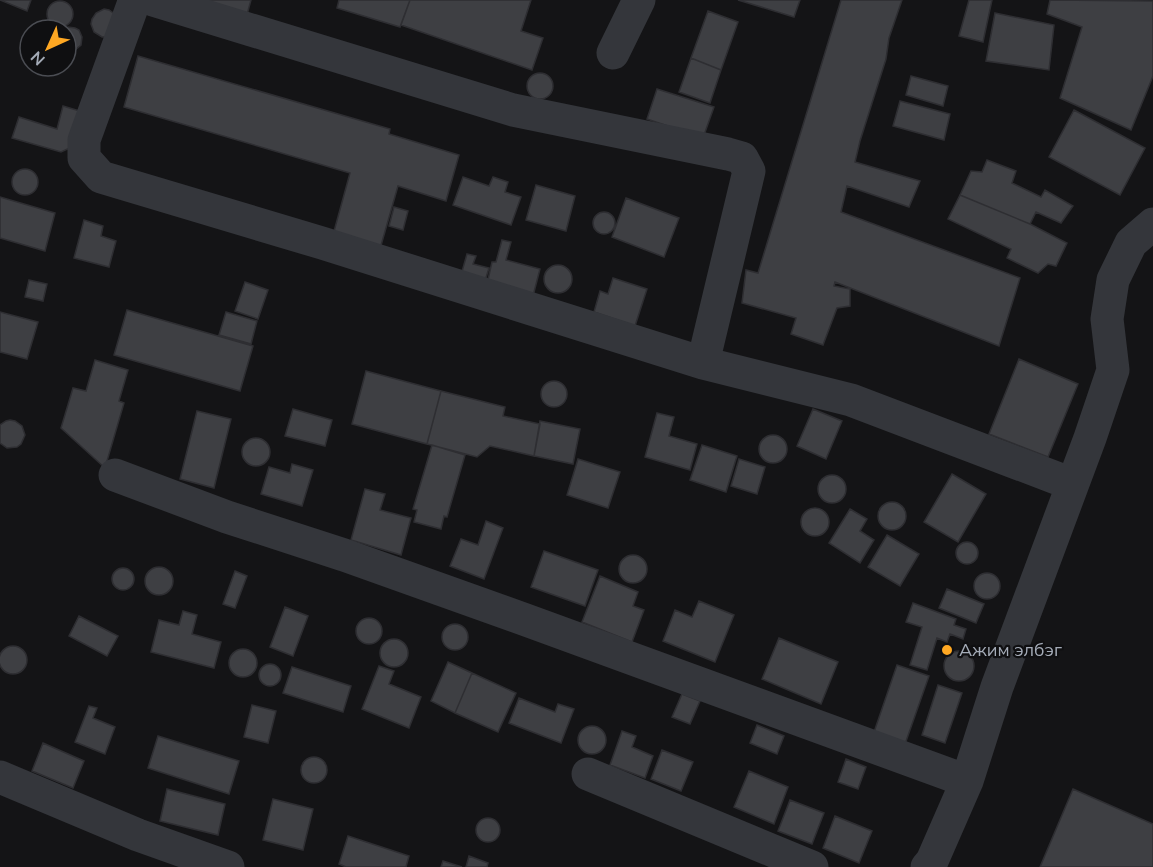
<svg xmlns="http://www.w3.org/2000/svg" width="1153" height="867" viewBox="0 0 1153 867" font-family="Mulish,sans-serif">
  <style>
    .building { fill: #3e3f43; stroke: #2e2e32; stroke-width: 1.5 }
    .lines { fill: none; stroke-linecap: round; stroke-linejoin: round }
    .minor { stroke: #34363b; stroke-width: 33 }
    .poi-dot { fill: #ffa823; stroke: #0f0f11; stroke-width: 2 }
    .labels { text-anchor: middle; stroke-width: 4.5; stroke-linejoin: round; paint-order: stroke }
    .poi-label { font-size: 18px; fill: #a4abb7; stroke: #0f0f11; text-anchor: start }
  </style>
  <rect width="100%" height="100%" fill="#141416"/>
  <!-- building -->
  <path class="building" d="M0 0H31L27 11Z
    M189 0H251L245 22Z
    M339 0H410L400 27 337 8Z
    M410 0H531L521 31 543 38 532 70 401 25Z
    M738 0H800L794 17Z
    M841 0H902L889 38 886 59 860 141 855 162 920 181 909 207 847 186 841 212 1020 278 999 346 835 282 834 286 850 289V306L837 308 823 345 791 334 796 318 742 303 746 270 758 273Z
    M969 0H992L983 42 959 36Z
    M1050 0 1153 1V76L1131 130 1060 98 1082 27 1047 14Z
    M47 14a13 13 0 1 1 26 0a13 13 0 1 1-26 0Z
    M104 9 109 10 116 15 107 37H102L94 32 91 24 92 19 96 13Z
    M708 11 738 22 721 70 691 58Z
    M995 13 1054 25 1049 70 986 61Z
    M68 27 75 28 79 30 82 37 81 45 75 50 66 49V30H64Z
    M138 56 390 129 389 134 459 155 446 201 398 186 380 249 333 235 350 173 124 107Z
    M691 58 721 70 710 103 679 92Z
    M527 86a13 13 0 1 1 26 0a13 13 0 1 1-26 0Z
    M911 76 948 86 943 106 906 95Z
    M657 89 714 107 703 138 647 119Z
    M900 101 950 114 944 140 893 126Z
    M63 106 83 112 72 147 61 152 12 138 19 117 57 129Z
    M1074 110 1145 148 1120 195 1049 157Z
    M987 160 1016 171 1012 183 1041 197 1045 190 1073 206 1061 223 1036 212 1030 224 960 195 971 171 982 172Z
    M12 182a13 13 0 1 1 26 0a13 13 0 1 1-26 0Z
    M463 177 489 186 493 177 508 182 505 192 521 197 511 225 453 205Z
    M536 185 575 196 566 231 526 220Z
    M960 195 1030 224 1067 243 1056 266 1048 264 1038 273 1007 258 1011 249 948 219Z
    M0 197 55 213 45 251 0 238Z
    M626 198 679 218 664 257 612 237Z
    M394 207 408 211 403 230 389 226Z
    M593 223a11 11 0 1 1 22 0a11 11 0 1 1-22 0Z
    M84 220 103 226 101 236 116 241 109 267 74 258Z
    M502 240 511 242 506 260 540 269 533 296 487 284 492 262H496Z
    M467 254 476 256 473 264 489 268 485 281 461 275Z
    M544 279a14 14 0 1 1 28 0a14 14 0 1 1-28 0Z
    M613 278 647 289 635 326 594 312 600 291 608 294Z
    M29 280 47 284 43 301 25 297Z
    M245 282 268 290 258 319 235 311Z
    M127 310 253 346 240 391 114 355Z
    M0 312 38 322 27 359 0 352Z
    M226 312 257 321 251 344 219 335Z
    M1019 359 1078 384 1048 457 989 434Z
    M95 360 128 370 119 401 124 403 105 468 61 428 73 388 86 391Z
    M366 371 441 391 427 444 352 424Z
    M541 394a13 13 0 1 1 26 0a13 13 0 1 1-26 0Z
    M441 391 505 407 503 416 540 424 534 456 490 446 477 457 427 444Z
    M293 409 332 420 325 446 285 436Z
    M813 409 842 421 826 459 797 446Z
    M197 411 231 419 214 488 180 479Z
    M657 413 674 417 669 436 697 444 690 470 645 457Z
    M10 420 15 421 22 426 25 435 21 444 17 447 7 448 0 443V425L6 421Z
    M540 421 580 429 573 464 534 456Z
    M759 449a14 14 0 1 1 28 0a14 14 0 1 1-28 0Z
    M242 452a14 14 0 1 1 28 0a14 14 0 1 1-28 0Z
    M432 445 465 455 447 517 444 516 441 529 414 522 417 510 413 509Z
    M702 445 737 456 726 492 690 480Z
    M578 459 620 472 608 508 567 495Z
    M739 459 765 467 757 494 731 486Z
    M292 464 313 470 302 506 261 494 269 467 290 473Z
    M952 474 986 494 958 542 924 522Z
    M818 489a14 14 0 1 1 28 0a14 14 0 1 1-28 0Z
    M365 489 385 494 380 510 411 518 401 555 351 540Z
    M878 516a14 14 0 1 1 28 0a14 14 0 1 1-28 0Z
    M801 522a14 14 0 1 1 28 0a14 14 0 1 1-28 0Z
    M850 509 867 519 860 531 874 540 860 563 829 543Z
    M486 521 503 528 484 579 450 566 461 539 478 545Z
    M887 535 919 554 900 586 868 567Z
    M956 553a11 11 0 1 1 22 0a11 11 0 1 1-22 0Z
    M544 551 598 570 585 606 531 587Z
    M619 569a14 14 0 1 1 28 0a14 14 0 1 1-28 0Z
    M145 581a14 14 0 1 1 28 0a14 14 0 1 1-28 0Z
    M112 579a11 11 0 1 1 22 0a11 11 0 1 1-22 0Z
    M235 571 247 576 235 608 223 604Z
    M974 586a13 13 0 1 1 26 0a13 13 0 1 1-26 0Z
    M600 576 638 592 633 606 644 610 632 642 582 622Z
    M947 589 984 604 976 623 939 608Z
    M699 601 734 615 715 662 663 641 675 610 692 617Z
    M913 603 956 619 954 625 966 629 963 639 950 634 947 642 937 638 927 670 910 665 922 627 906 622Z
    M285 607 308 616 293 656 270 647Z
    M183 611 197 615 192 634 221 642 214 668 151 652 159 620 179 625Z
    M79 616 118 636 107 656 69 636Z
    M356 631a13 13 0 1 1 26 0a13 13 0 1 1-26 0Z
    M442 637a13 13 0 1 1 26 0a13 13 0 1 1-26 0Z
    M779 638 838 662 821 704 762 679Z
    M380 653a14 14 0 1 1 28 0a14 14 0 1 1-28 0Z
    M-1 660a14 14 0 1 1 28 0a14 14 0 1 1-28 0Z
    M229 663a14 14 0 1 1 28 0a14 14 0 1 1-28 0Z
    M944 666a15 15 0 1 1 30 0a15 15 0 1 1-30 0Z
    M448 662 472 673 455 713 431 701Z
    M259 675a11 11 0 1 1 22 0a11 11 0 1 1-22 0Z
    M897 665 929 676 904 747 873 735Z
    M379 666 394 671 389 684 421 697 409 728 362 709Z
    M292 667 351 686 343 712 283 693Z
    M472 673 516 693 498 732 455 713Z
    M938 685 962 693 945 743 922 735Z
    M682 694 700 701 690 724 672 717Z
    M519 698 555 712 558 704 574 709 561 743 509 723Z
    M252 705 276 711 268 743 244 737Z
    M89 706 97 708 93 718 115 727 105 754 75 742Z
    M757 725 784 736 777 754 750 743Z
    M578 740a14 14 0 1 1 28 0a14 14 0 1 1-28 0Z
    M622 731 636 736 632 747 653 756 645 778 610 765Z
    M158 736 239 761 229 794 148 768Z
    M43 743 84 761 73 788 32 771Z
    M662 750 693 762 681 791 651 779Z
    M301 770a13 13 0 1 1 26 0a13 13 0 1 1-26 0Z
    M846 759 866 767 858 789 838 782Z
    M749 771 788 787 774 824 734 807Z
    M167 789 225 804 218 835 160 821Z
    M1073 789 1153 824V867H1040Z
    M273 799 313 809 303 850 263 840Z
    M790 800 824 813 812 844 778 831Z
    M835 816 872 831 859 863 823 848Z
    M476 830a12 12 0 1 1 24 0a12 12 0 1 1-24 0Z
    M348 836 409 856 406 867H346L339 864Z
    M469 856 488 863 487 867H466Z
    M443 861 462 867H441Z"/>
  <g class="lines">
    <!-- minor -->
    <path class="minor" d="M140 0 134 2 84 140V158L101 177 322 243 703 363 851 400 1072 484
      M153 0 513 110 728 154 742 158 749 171 703 363
      M613 53 639 0
      M115 475 227 517 344 555 526 620 967 781
      M588 774 812 867
      M0 777 138 835 228 867
      M927 867 932 861 967 781 997 687 1090 438 1113 370 1107 319 1113 280 1131 243 1153 224"/>
  </g>
  <!-- markers -->
  <circle class="poi-dot" cx="947" cy="650" r="6"/>
  <g class="labels">
    <!-- poi labels -->
    <g class="poi-label">
      <text x="959" y="656">Ажим элбэг</text>
    </g>
  </g>
  <!-- north arrow -->
  <g transform="translate(48 48) rotate(225)"><circle r="28" fill="#0f0f11" stroke="#4b4d53" stroke-width="1.5"/>
  <path d="M0-4.5L10 22L0 15L-10 22Z" fill="#ffa823"/>
  <text y="-9" font-size="16" font-weight="bold" text-anchor="middle" fill="#a4abb7">N</text>
  </g>
</svg>
